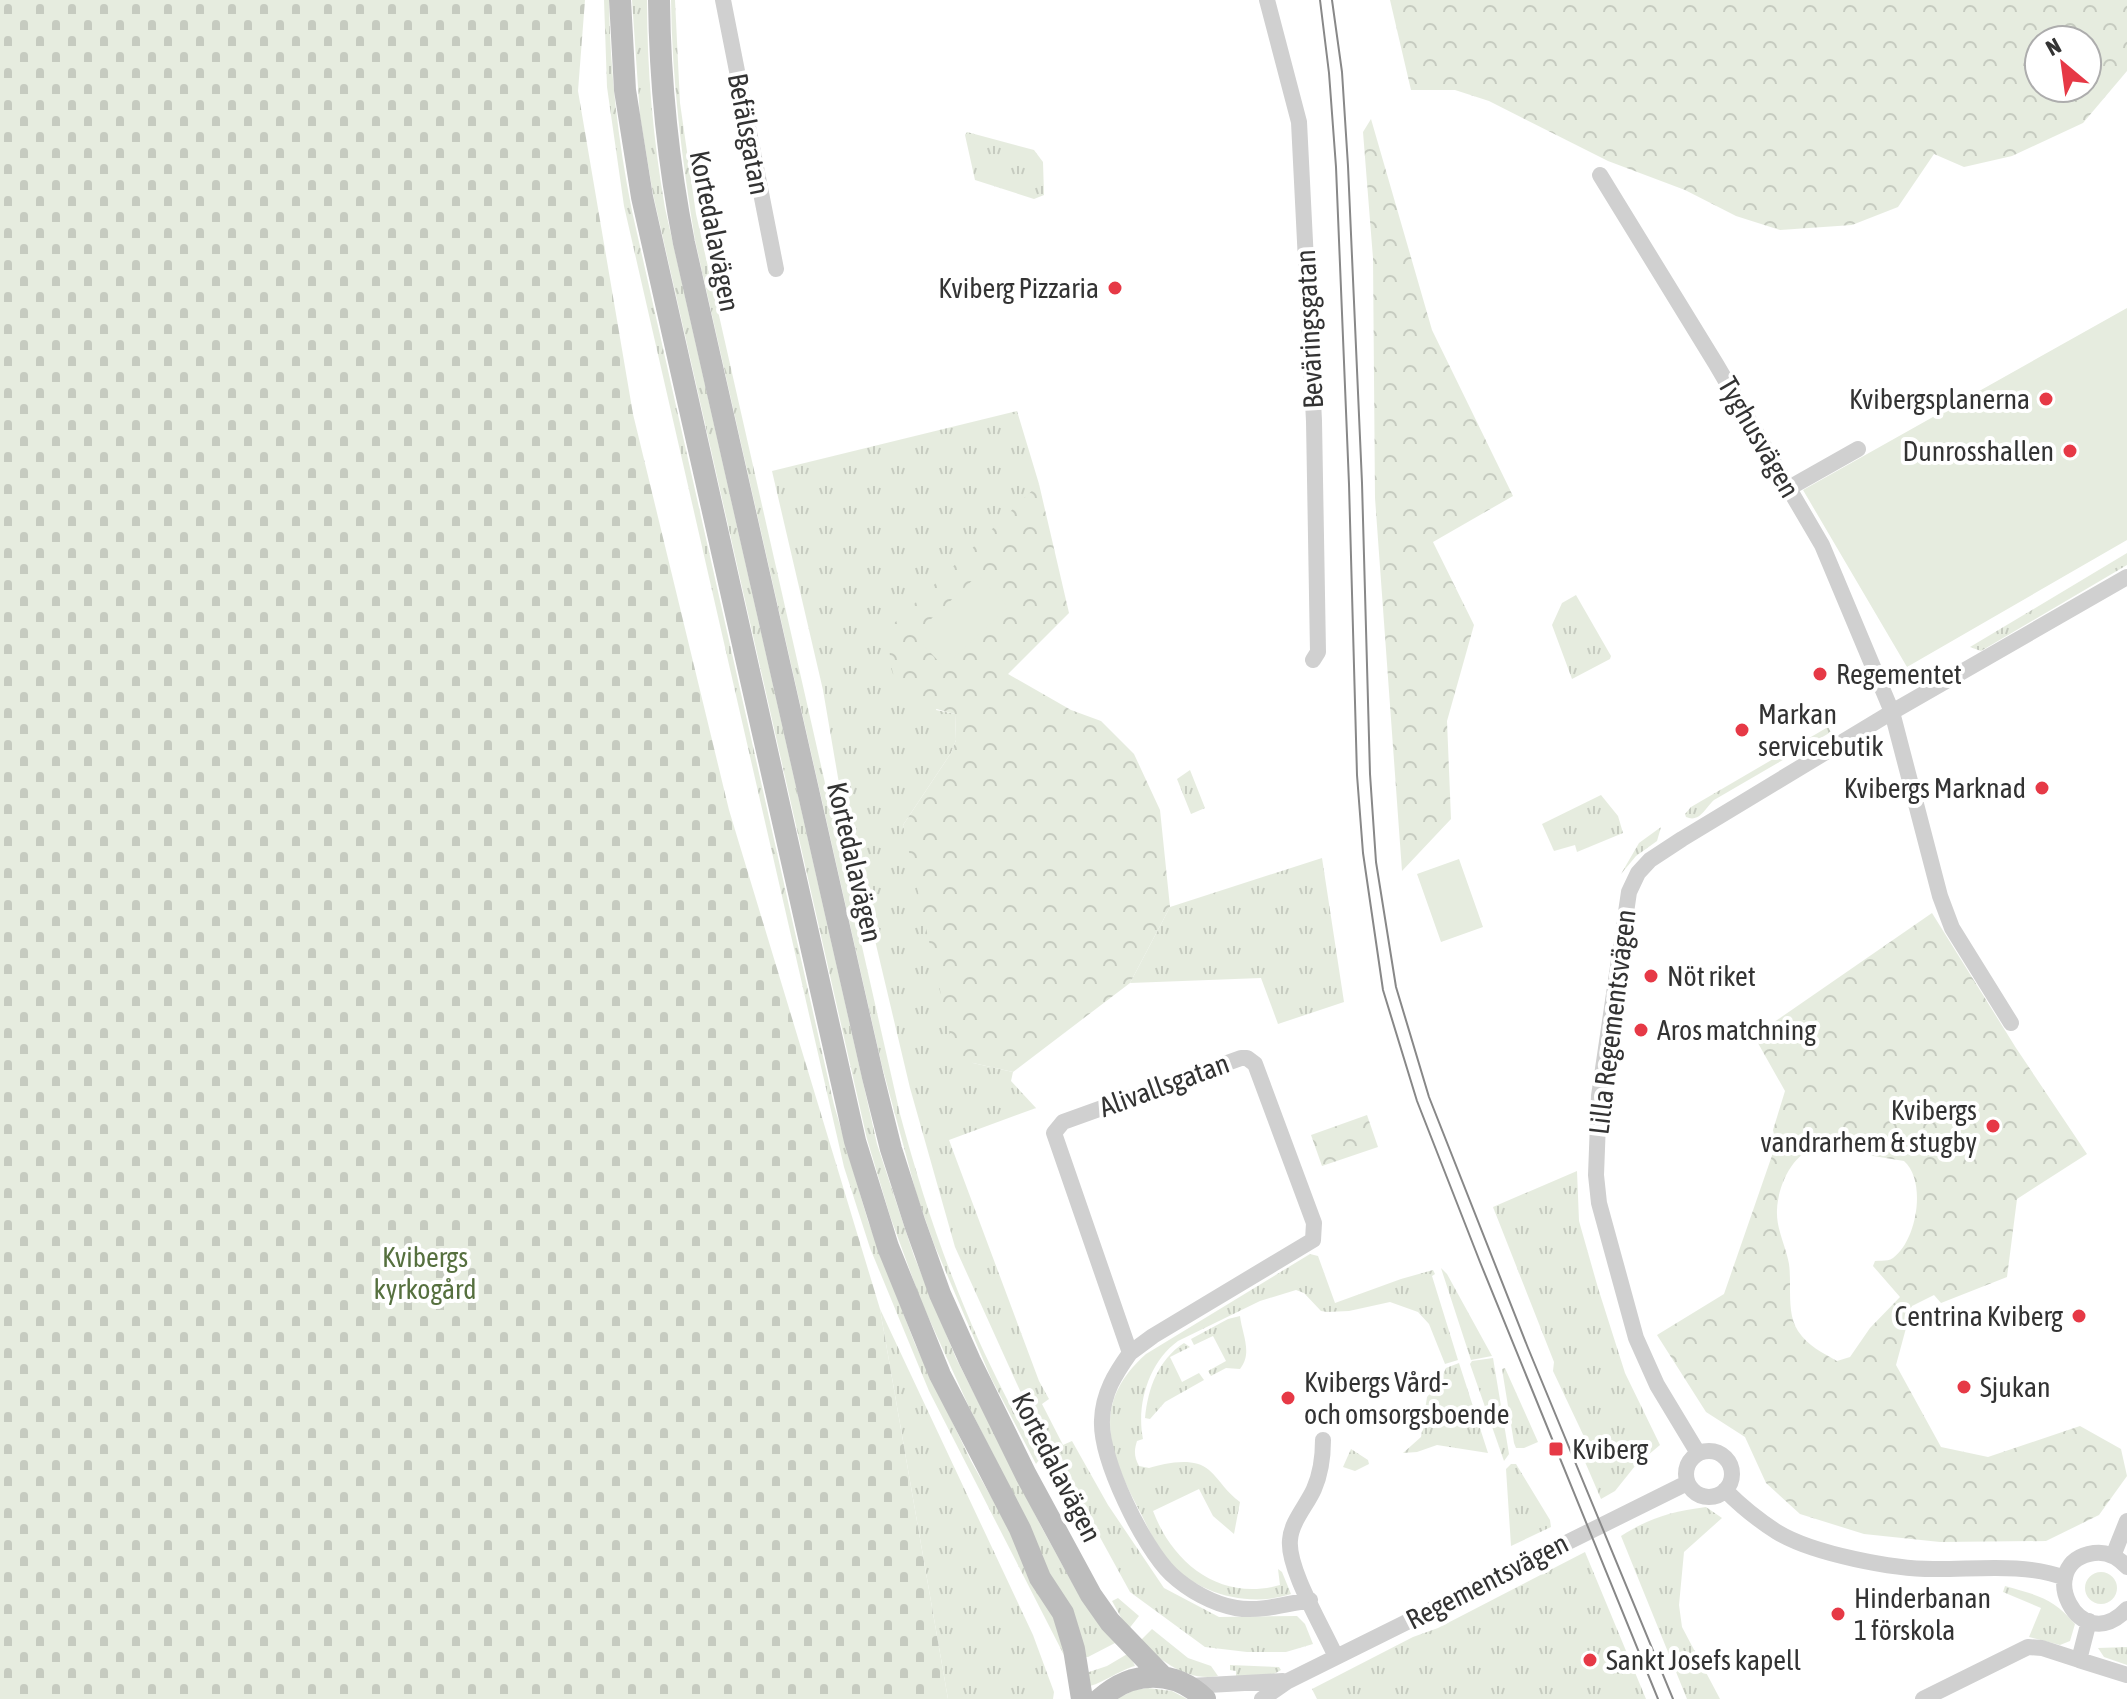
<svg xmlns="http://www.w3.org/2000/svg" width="2127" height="1699" viewBox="0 0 2127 1699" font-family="'Asap Condensed',sans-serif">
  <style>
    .grass { fill: url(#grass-tufts) }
    .forest { fill: url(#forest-crowns); fill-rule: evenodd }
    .cemetery { fill: url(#cemetery-stones) }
    .pitch { fill: #e6ecdf }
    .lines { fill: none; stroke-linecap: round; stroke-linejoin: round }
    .minor { stroke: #d0d0d0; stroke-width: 16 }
    .secondary { stroke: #bdbdbd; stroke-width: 22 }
    .tram { stroke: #888; stroke-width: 2 }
    .poi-dot { fill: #e63946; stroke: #fff; stroke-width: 3 }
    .labels { text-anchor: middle; stroke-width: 8; stroke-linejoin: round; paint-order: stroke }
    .street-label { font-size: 28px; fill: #333; stroke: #fff }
    .poi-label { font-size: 28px; fill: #333; stroke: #fff; text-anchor: start }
    .park-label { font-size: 28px; fill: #56703f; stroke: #fff }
  </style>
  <defs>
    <pattern id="grass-tufts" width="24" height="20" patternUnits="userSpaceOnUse" patternTransform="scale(2)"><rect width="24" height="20" fill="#e6ecdf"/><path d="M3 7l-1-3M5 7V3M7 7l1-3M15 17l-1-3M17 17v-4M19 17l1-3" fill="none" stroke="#c6cbc0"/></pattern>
    <pattern id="forest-crowns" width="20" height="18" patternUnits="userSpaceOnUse" patternTransform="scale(2)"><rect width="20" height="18" fill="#e6ecdf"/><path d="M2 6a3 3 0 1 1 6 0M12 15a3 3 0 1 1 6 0" fill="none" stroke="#c6cbc0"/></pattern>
    <pattern id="cemetery-stones" width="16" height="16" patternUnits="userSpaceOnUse" patternTransform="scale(2)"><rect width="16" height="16" fill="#e6ecdf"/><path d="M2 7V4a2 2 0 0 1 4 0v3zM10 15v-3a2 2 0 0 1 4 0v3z" fill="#c6cbc0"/></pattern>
  </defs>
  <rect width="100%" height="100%" fill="#fff"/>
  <!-- grass -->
  <path class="grass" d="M604 0H609C610 72 618 140 632 211L834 1105 868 1221 915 1344 971 1461 1055 1611 1066 1659 929 1391 870 1248 844 1167 624 206 607 87Z
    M632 0H647C647 70 653 139 665 208L877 1144 914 1256 956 1358 1042 1528 1079 1595 1117 1642 1088 1657H1085L1003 1474 969 1407 921 1301 890 1216 867 1139 653 194 640 116Z
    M671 0H675L680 103 696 214 900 1114C918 1181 939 1247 966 1311 987 1362 1013 1411 1039 1460L1036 1464 991 1378 934 1244 917 1196 882 1066 695 240C682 159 672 82 671 0Z
    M967 132 1034 150 1043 162 1044 195 1034 199 975 180 965 135Z
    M1017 411 1039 484 936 710 955 714 956 740 951 753 903 825 973 1063 1013 1072 1011 1081 1036 1108 949 1140 1039 1381 1049 1399 1042 1404 1063 1445 1072 1441 1108 1505 1164 1588 1219 1617 1297 1616 1305 1624 1313 1644 1286 1652H1247L1205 1647 1130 1592 1022 1395 955 1247 910 1088 842 801 823 690 772 471Z
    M2127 553V565L1981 651 1970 647Z
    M1576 595 1611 656 1610 659 1572 679 1552 625 1562 603Z
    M1828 727 1831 732 1714 800C1705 808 1700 823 1686 817L1685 814 1691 807Z
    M1190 770 1205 808 1191 814 1177 779Z
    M1601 795 1618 816 1623 833 1577 852 1575 845 1554 851 1542 824Z
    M1661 827 1657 841 1636 856 1621 874 1639 843Z
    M1322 858 1344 1002 1278 1024 1261 978 1130 983 1170 907Z
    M1577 1171 1579 1221 1598 1288 1625 1373 1660 1445 1635 1466 1615 1491 1601 1499 1579 1448 1587 1443 1553 1371 1554 1362 1493 1207Z
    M1310 1254 1318 1256 1335 1303 1401 1279 1433 1270 1435 1274 1432 1276 1458 1360 1445 1364 1429 1324 1418 1312 1390 1302 1349 1311 1327 1312 1321 1311 1304 1293 1296 1290 1260 1301 1178 1341C1149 1362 1136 1404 1143 1439L1137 1441C1134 1450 1134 1457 1139 1466L1149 1468C1164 1464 1193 1456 1209 1470 1221 1481 1226 1492 1240 1502L1234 1534 1213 1516 1199 1489 1153 1511C1173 1564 1221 1602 1280 1585L1278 1569 1282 1572 1291 1594C1249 1608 1197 1594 1168 1561 1155 1545 1147 1525 1138 1508 1108 1450 1091 1403 1146 1354Z
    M1441 1268 1447 1274 1492 1356 1471 1360Z
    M880 1309 1033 1635 1054 1692 1053 1699H948Z
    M1240 1316C1242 1334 1253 1353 1240 1369L1226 1368 1211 1376 1208 1371 1226 1361 1213 1336 1194 1345 1191 1339 1228 1319Z
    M1184 1343 1190 1347 1170 1357 1182 1382 1199 1373 1204 1380 1165 1402 1150 1419 1145 1418C1148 1388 1158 1360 1184 1343Z
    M1493 1358 1509 1454 1504 1461 1470 1364 1472 1361Z
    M1459 1363 1488 1453 1437 1445 1417 1452 1403 1453 1421 1437 1427 1397 1439 1383 1446 1368Z
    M1505 1368 1538 1442 1524 1448H1516L1514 1443 1502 1369Z
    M1351 1449 1368 1460 1369 1464 1355 1471 1343 1467Z
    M1516 1464 1550 1520 1551 1527 1511 1546 1506 1469 1511 1464Z
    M1706 1507 1722 1518 1684 1552 1679 1605 1682 1627 1720 1699H1687L1621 1536C1651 1517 1671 1512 1706 1507Z
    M1585 1552 1646 1699H1317L1312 1689 1413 1637 1438 1628Z
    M2085 1588a16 16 0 1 1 32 0a16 16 0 1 1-32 0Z
    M2005 1586C2037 1595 2053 1598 2075 1624L2070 1641 2060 1645 2029 1637 2041 1608 2003 1592Z
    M1118 1598 1139 1616 1128 1630 1112 1601Z
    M1152 1629 1188 1658 1211 1666 1218 1676C1187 1682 1161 1660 1139 1642Z
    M2127 1647V1665L2104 1657 2098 1648Z
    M1129 1653 1135 1666C1120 1670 1099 1685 1089 1686L1086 1673 1107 1666Z
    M1230 1665 1279 1667 1281 1670 1274 1674 1236 1678V1671L1230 1670Z
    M1148 1688 1172 1691 1187 1699H1117L1134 1690Z"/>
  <!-- forest -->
  <path class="forest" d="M1390 0H2127V71L2083 123 2012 156 1964 167 1934 154 1898 207 1852 225 1780 230 1736 216 1685 190 1608 161 1489 101 1455 90H1411ZM2039 40H2087V88H2039Z
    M1371 119 1432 330 1513 496 1433 542 1474 625 1447 721 1451 819 1402 871 1375 498 1373 258 1363 132Z
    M1039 484 1069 613 1008 674 1071 710 1101 721 1134 754 1160 810 1170 907 1130 983 1013 1072 973 1063 953 1048 903 825 951 753 956 740 955 714C933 709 909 701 896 680 889 668 890 644 887 630Z
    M1932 913 2016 1048 2087 1154 2017 1199 2007 1277 1941 1303 1934 1295 1912 1306 1896 1365 1941 1447 1988 1457 2080 1426 2121 1449 2127 1476 2099 1515 2046 1541 1940 1542 1864 1534 1800 1514 1766 1483 1745 1437 1706 1412 1657 1335 1724 1294 1776 1144 1773 1130 1785 1091 1754 1036ZM1818 1147 1904 1161C1927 1181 1917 1241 1893 1258 1888 1262 1882 1260 1875 1261L1873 1266 1900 1297 1870 1328 1850 1357 1837 1361C1823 1353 1808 1346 1798 1331 1786 1313 1792 1285 1789 1264 1786 1246 1776 1229 1777 1210 1778 1185 1793 1152 1818 1147Z
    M1367 1115 1378 1147 1322 1166 1311 1135Z"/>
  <!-- cemetery -->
  <path class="cemetery" d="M0 0H585L578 91 633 414 729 810 880 1309 948 1699H0Z"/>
  <!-- pitch -->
  <path class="pitch" d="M2127 308V540L1907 667 1803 490Z
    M978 575 1008 607 944 667 914 635Z
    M1459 859 1483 927 1441 942 1417 874Z"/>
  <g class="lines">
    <!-- minor -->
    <path class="minor" d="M723 0 776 269
      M1267 0 1299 122 1314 421 1318 652 1313 660
      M1600 175 1716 364 1822 545 1892 712 1940 896 1952 928 2011 1023
      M1789 488 1858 449
      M1241 1058H1247L1255 1064 1314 1223 1313 1240 1153 1336 1130 1353 1054 1133 1063 1122Z
      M1130 1353C1115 1374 1103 1393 1102 1420 1100 1459 1143 1547 1171 1574 1188 1590 1213 1604 1236 1608 1259 1612 1287 1604 1310 1600
      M1323 1440C1323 1457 1321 1473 1314 1489 1307 1505 1291 1522 1290 1540 1287 1569 1324 1629 1336 1657
      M1686 1474a23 23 0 1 1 46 0a23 23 0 1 1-46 0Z
      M1698 1453 1657 1385 1636 1338 1599 1203 1596 1175 1599 1096 1629 892 1638 873 1650 860 1682 839 1892 712 2127 577
      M1725 1490C1741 1506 1758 1520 1777 1532 1813 1554 1896 1570 1938 1569 1979 1569 2025 1563 2065 1578
      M2113 1556 2127 1521
      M2127 1567C2118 1557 2108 1551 2094 1553 2032 1562 2079 1660 2127 1609
      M2079 1660 2127 1675
      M1190 1686 1283 1681
      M1262 1699 1288 1681 1687 1483
      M1923 1699 2028 1647 2042 1648 2079 1660 2089 1621"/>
    <!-- secondary -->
    <path class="secondary" d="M620 0 625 90 642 197 855 1141 888 1247 940 1375 1020 1529 1040 1578 1063 1613 1074 1649 1082 1699
      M659 0C660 83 668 162 684 243L873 1077 891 1149 915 1224 940 1294 970 1361 1026 1475 1091 1595 1110 1622 1163 1677
      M1100 1699C1132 1670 1174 1669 1205 1699"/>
    <!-- tram -->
    <path class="tram" d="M1320 0 1329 73 1336 167 1349 484 1357 775 1363 853 1383 990 1417 1101 1480 1262 1658 1699
      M1332 0 1342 72 1348 166 1362 483 1370 774 1376 862 1396 987 1429 1097 1528 1348 1673 1699"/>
  </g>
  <!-- markers -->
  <g class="poi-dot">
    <circle cx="1115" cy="288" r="8"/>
    <circle cx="2046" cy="399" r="8"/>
    <circle cx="2070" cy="451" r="8"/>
    <circle cx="1820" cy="674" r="8"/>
    <circle cx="1742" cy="730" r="8"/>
    <circle cx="2042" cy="788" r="8"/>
    <circle cx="1651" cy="976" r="8"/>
    <circle cx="1641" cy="1030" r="8"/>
    <circle cx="1993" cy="1126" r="8"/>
    <circle cx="2079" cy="1316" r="8"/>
    <circle cx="1964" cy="1387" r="8"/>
    <circle cx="1288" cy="1398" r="8"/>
    <rect x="1548" y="1441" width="16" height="16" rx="4"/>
    <circle cx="1838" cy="1614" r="8"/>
    <circle cx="1590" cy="1660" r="8"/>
  </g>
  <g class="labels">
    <!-- street labels -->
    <g class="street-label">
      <text transform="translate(749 134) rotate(79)" y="10">Befälsgatan</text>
      <text transform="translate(715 231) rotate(79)" y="10">Kortedalavägen</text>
      <text transform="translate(1309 329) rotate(-93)" y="10">Beväringsgatan</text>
      <text transform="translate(1759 437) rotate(60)" y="10">Tyghusvägen</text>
      <text transform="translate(855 862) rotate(77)" y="10">Kortedalavägen</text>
      <text transform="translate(1612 1022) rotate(-83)" y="10">Lilla Regementsvägen</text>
      <text transform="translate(1164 1085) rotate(-20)" y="10">Alivallsgatan</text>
      <text transform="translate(1057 1467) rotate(63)" y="10">Kortedalavägen</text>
      <text transform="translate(1487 1581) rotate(-27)" y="10">Regementsvägen</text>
    </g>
    <!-- poi labels -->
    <g class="poi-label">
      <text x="1099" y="298" text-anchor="end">Kviberg Pizzaria</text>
      <text x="2030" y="409" text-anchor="end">Kvibergsplanerna</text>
      <text x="2054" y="461" text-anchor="end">Dunrosshallen</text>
      <text x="1836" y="684">Regementet</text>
      <text x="1758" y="724">Markan<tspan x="1758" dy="32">servicebutik</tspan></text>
      <text x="2026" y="798" text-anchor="end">Kvibergs Marknad</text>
      <text x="1667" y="986">Nöt riket</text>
      <text x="1657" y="1040">Aros matchning</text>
      <text x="1977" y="1120" text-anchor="end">Kvibergs<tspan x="1977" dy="32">vandrarhem &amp; stugby</tspan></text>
      <text x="2063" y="1326" text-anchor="end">Centrina Kviberg</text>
      <text x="1304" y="1392">Kvibergs Vård-<tspan x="1304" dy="32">och omsorgsboende</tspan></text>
      <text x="1980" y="1397">Sjukan</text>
      <text x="1572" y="1459">Kviberg</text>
      <text x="1854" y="1608">Hinderbanan<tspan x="1854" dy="32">1 förskola</tspan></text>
      <text x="1606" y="1670">Sankt Josefs kapell</text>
    </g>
    <!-- park labels -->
    <g class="park-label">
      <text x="425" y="1267">Kvibergs<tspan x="425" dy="32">kyrkogård</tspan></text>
    </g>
  </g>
  <!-- north arrow -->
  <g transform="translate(2063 64) rotate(331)"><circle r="38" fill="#ffffff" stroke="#adadad" stroke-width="2"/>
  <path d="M0-6L14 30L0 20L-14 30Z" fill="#e63946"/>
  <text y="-12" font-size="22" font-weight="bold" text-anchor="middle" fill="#333333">N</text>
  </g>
</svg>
